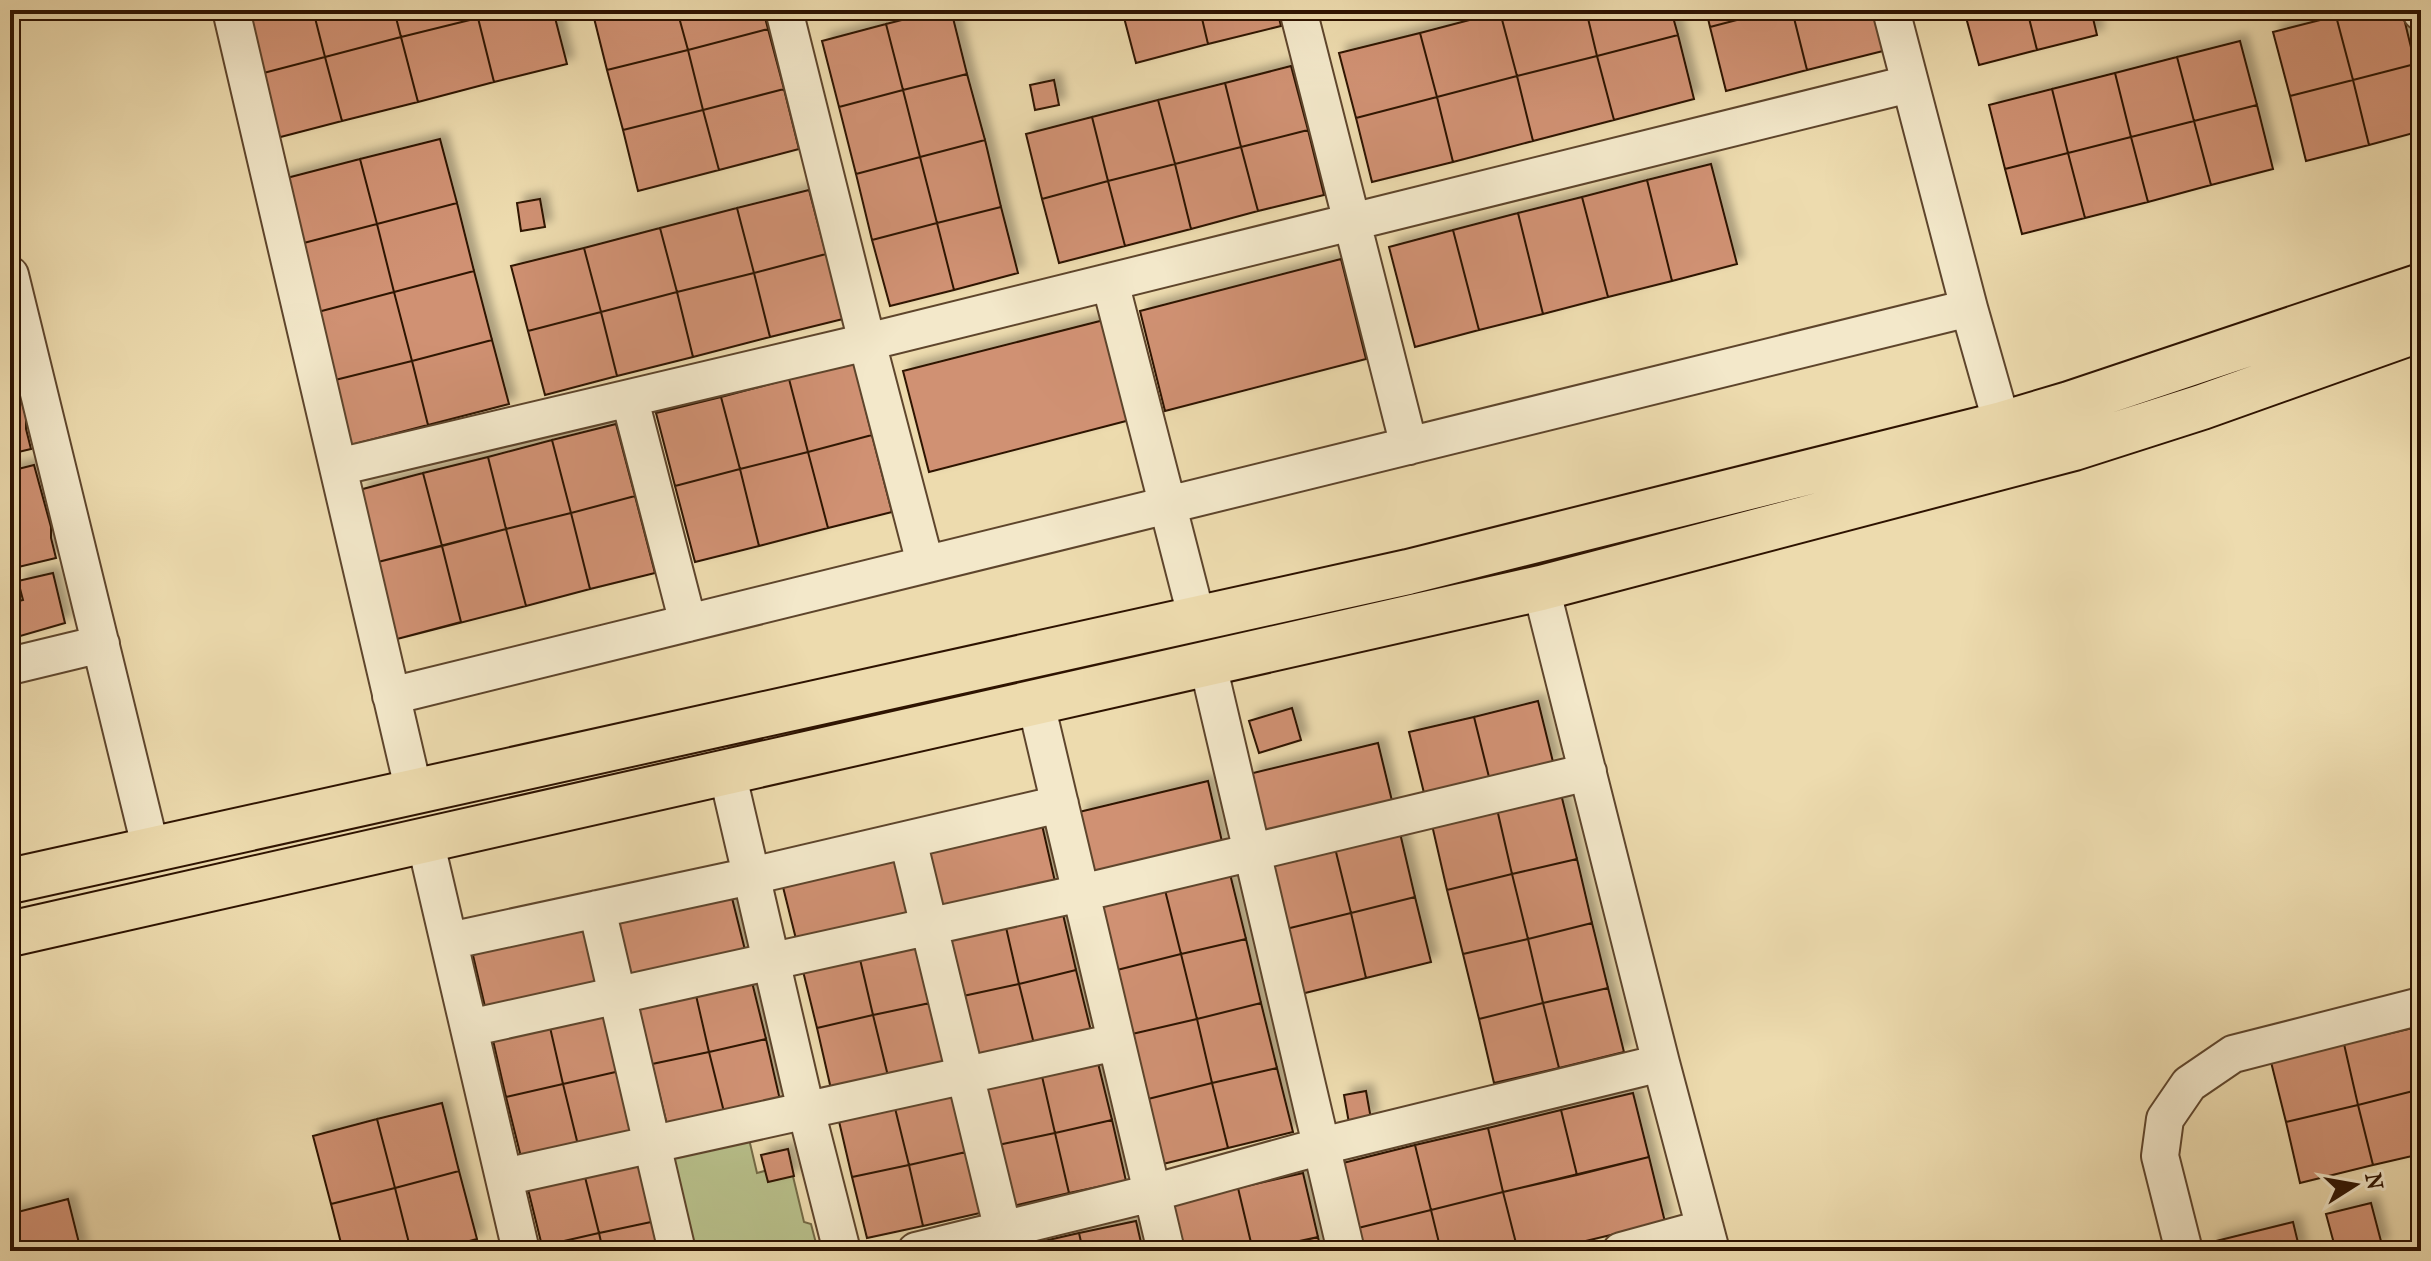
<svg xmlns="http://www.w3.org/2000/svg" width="2431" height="1261" viewBox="0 0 2431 1261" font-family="'IM FELL French Canon',serif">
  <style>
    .green { fill: #b8c08b; stroke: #736a46; stroke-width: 2 }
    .building { fill: #d09173; stroke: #2e1301; stroke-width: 2; filter: url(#shadow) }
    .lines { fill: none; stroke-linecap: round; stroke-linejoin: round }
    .minor-casing { stroke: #5e452c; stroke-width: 40 }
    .highway-casing { stroke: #2e1301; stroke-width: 48 }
    .minor { stroke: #f3e8ca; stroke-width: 36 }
    .highway { stroke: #eddbae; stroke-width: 44 }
  </style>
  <defs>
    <filter id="shadow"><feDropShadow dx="7" dy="-7" stdDeviation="4" flood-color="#0004"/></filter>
  </defs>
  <rect width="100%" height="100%" fill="#eddbae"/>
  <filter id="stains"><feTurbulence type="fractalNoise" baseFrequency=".0025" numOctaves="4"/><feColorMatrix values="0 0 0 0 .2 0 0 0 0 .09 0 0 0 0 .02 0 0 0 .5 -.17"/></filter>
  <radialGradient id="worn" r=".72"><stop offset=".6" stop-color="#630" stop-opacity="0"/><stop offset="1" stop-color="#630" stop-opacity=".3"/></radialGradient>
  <!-- green -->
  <path class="green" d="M749 1139 757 1173 790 1164 804 1222 811 1224 817 1247 802 1251H685L663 1161Z"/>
  <!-- building -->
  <path class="building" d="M240 10H313L325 57 252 76Z
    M313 10H394L401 37 325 57Z
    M394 10H476L478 18 401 37Z
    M476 10H508L478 18Z
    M508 10H553L567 64 494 82 478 18Z
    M592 10H677L688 50 607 70Z
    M677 10H763L768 29 688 50Z
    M941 10H951L967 74 903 90 886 24Z
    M1122 10H1200L1208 44 1136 63Z
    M1200 10H1277L1281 26 1208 44Z
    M1509 10H1586L1597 56 1517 76 1500 12Z
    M1586 10H1671L1678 35 1597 56Z
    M1706 10H1775L1710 27Z
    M1775 10H1792L1807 70 1726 91 1710 27Z
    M1792 10H1877L1887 50 1807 70Z
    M1964 10H2027L2037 50 1979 65Z
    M2027 10H2091L2097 35 2037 50Z
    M2359 10H2402L2415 64 2353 80 2336 16Z
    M1500 12 1517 76 1437 97 1420 33Z
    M2336 16 2353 80 2290 96 2273 32Z
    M478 18 494 82 418 102 401 37Z
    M886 24 903 90 839 107 822 41Z
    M768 29 784 89 703 110 688 50Z
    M1420 33 1437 97 1356 118 1339 53Z
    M1678 35 1694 99 1614 120 1597 56Z
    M401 37 418 102 342 121 325 57Z
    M2240 41 2257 105 2194 121 2177 57Z
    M688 50 703 110 623 130 607 70Z
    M1597 56 1614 120 1533 141 1517 76Z
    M325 57 342 121 269 140 252 76Z
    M2177 57 2194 121 2131 137 2115 73Z
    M2415 64 2421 86V131L2369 145 2353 80Z
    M1291 66 1308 130 1241 147 1225 83Z
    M2115 73 2131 137 2068 153 2052 89Z
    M967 74 985 140 920 157 903 90Z
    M1517 76 1533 141 1453 162 1437 97Z
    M1054 80 1059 105 1035 110 1030 85Z
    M2353 80 2369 145 2306 161 2290 96Z
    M1225 83 1241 147 1175 164 1158 100Z
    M784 89 799 149 719 170 703 110Z
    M2052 89 2068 153 2005 169 1989 105Z
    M903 90 920 157 856 174 839 107Z
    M1437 97 1453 162 1372 182 1356 118Z
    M1158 100 1175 164 1108 181 1092 117Z
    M2257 105 2273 169 2211 185 2194 121Z
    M703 110 719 170 638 191 623 130Z
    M1092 117 1108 181 1042 199 1026 134Z
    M2194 121 2211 185 2148 202 2131 137Z
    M1308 130 1324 195 1258 211 1241 147Z
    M2131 137 2148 202 2085 218 2068 153Z
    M440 139 457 203 377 224 360 159Z
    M985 140 1001 207 937 223 920 157Z
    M1241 147 1258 211 1191 229 1175 164Z
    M2068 153 2085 218 2022 234 2005 169Z
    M920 157 937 223 872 240 856 174Z
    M360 159 377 224 296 245 279 180Z
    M1175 164 1191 229 1125 246 1108 181Z
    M1711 164 1737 264 1672 281 1647 180Z
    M1647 180 1672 281 1608 297 1582 197Z
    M1108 181 1125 246 1059 263 1042 199Z
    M809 190 826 254 754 273 737 208Z
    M1582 197 1608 297 1543 314 1518 213Z
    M540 199 545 227 521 231 517 203Z
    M457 203 474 271 394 292 377 224Z
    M1001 207 1018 273 954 290 937 223Z
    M737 208 754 273 677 292 660 228Z
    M1518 213 1543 314 1479 330 1453 230Z
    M937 223 954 290 890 306 872 240Z
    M377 224 394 292 314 313 296 245Z
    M660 228 677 292 601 312 584 248Z
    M1453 230 1479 330 1415 347 1389 247Z
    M584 248 601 312 528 331 511 266Z
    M826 254 843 319 770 337 754 273Z
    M1341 259 1366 359 1165 411 1140 311Z
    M474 271 492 340 412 361 394 292Z
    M754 273 770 337 693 357 677 292Z
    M394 292 412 361 331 381 314 313Z
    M677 292 693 357 617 376 601 312Z
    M601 312 617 376 545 395 528 331Z
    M1104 320 1130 420 929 472 903 371Z
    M492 340 509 404 428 425 412 361Z
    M10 359 26 417V429L31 449 10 454Z
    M412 361 428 425 347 446 331 381Z
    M854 363 872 435 808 452 789 379Z
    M789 379 808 452 740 469 721 397Z
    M721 397 740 469 675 486 656 413Z
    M616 424 635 496 571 513 552 440Z
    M872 435 892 512 828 528 808 452Z
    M552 440 571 513 506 529 488 457Z
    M808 452 828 528 759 546 740 469Z
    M488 457 506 529 442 546 423 473Z
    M34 465 51 527V538L56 558 10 569V532L17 531 10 507V471Z
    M740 469 759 546 695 562 675 486Z
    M423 473 442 546 378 562 359 490Z
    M635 496 655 573 590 589 571 513Z
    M571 513 590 589 526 606 506 529Z
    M506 529 526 606 397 639 378 562Z
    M442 546 461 622 397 639 378 562Z
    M53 573 65 623 10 639V603L23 600 18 581Z
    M1538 701 1554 766 1490 781 1474 717Z
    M1292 708 1301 740 1259 753 1249 721Z
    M1474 717 1490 781 1425 797 1409 732Z
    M1378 743 1393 805 1264 836 1249 774Z
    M1208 781 1223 846 1094 877 1079 812Z
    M1561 794 1577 859 1512 874 1497 809Z
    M1497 809 1512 874 1447 890 1432 825Z
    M1042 825 1056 886 942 911 928 850Z
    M1400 833 1415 897 1351 913 1335 848Z
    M1335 848 1351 913 1286 929 1271 864Z
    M896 857 910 918 797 943 782 883Z
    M1577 859 1592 923 1528 939 1512 874Z
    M1230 874 1246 939 1181 954 1165 890Z
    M1512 874 1528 939 1463 954 1447 890Z
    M1165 890 1181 954 1117 970 1101 905Z
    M731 894 746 954 632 979 618 919Z
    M1415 897 1431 962 1366 978 1351 913Z
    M1062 910 1076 970 1019 984 1005 923Z
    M1351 913 1366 978 1301 994 1286 929Z
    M1005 923 1019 984 963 996 949 937Z
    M1592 923 1608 988 1543 1003 1528 939Z
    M585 926 600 987 486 1011 472 951Z
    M1246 939 1261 1003 1197 1019 1181 954Z
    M1528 939 1543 1003 1479 1019 1463 954Z
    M916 942 930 1003 873 1015 859 955Z
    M1181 954 1197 1019 1132 1034 1117 970Z
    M859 955 873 1015 817 1028 802 967Z
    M1076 970 1091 1031 1034 1044 1019 984Z
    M751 978 766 1039 709 1052 695 991Z
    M1019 984 1034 1044 977 1056 963 996Z
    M1608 988 1624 1052 1559 1068 1543 1003Z
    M695 991 709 1052 652 1064 638 1004Z
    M930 1003 945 1063 888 1076 873 1015Z
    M1261 1003 1277 1068 1212 1083 1197 1019Z
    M1543 1003 1559 1068 1494 1083 1479 1019Z
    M605 1011 620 1071 563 1084 549 1023Z
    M873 1015 888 1076 831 1089 817 1028Z
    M1197 1019 1212 1083 1148 1099 1132 1034Z
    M549 1023 563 1084 506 1097 492 1036Z
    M2417 1027 2421 1045V1089L2358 1105 2344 1044Z
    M766 1039 780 1100 724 1112 709 1052Z
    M2344 1044 2358 1105 2286 1122 2271 1062Z
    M709 1052 724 1112 667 1125 652 1064Z
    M1097 1059 1112 1120 1055 1133 1041 1072Z
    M1277 1068 1293 1132 1228 1148 1212 1083Z
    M620 1071 634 1132 578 1145 563 1084Z
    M1041 1072 1055 1133 998 1145 984 1084Z
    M1212 1083 1228 1148 1163 1164 1148 1099Z
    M563 1084 578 1145 521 1157 506 1097Z
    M2421 1089V1154L2373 1165 2358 1105Z
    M1366 1091 1371 1119 1349 1123 1344 1095Z
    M951 1092 966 1152 909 1165 894 1104Z
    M1633 1093 1649 1157 1577 1175 1561 1110Z
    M442 1103 459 1171 395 1188 377 1119Z
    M894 1104 909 1165 852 1177 838 1117Z
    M2358 1105 2373 1165 2300 1183 2286 1122Z
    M1561 1110 1577 1175 1503 1192 1488 1128Z
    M377 1119 395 1188 331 1204 313 1136Z
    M1112 1120 1126 1181 1069 1193 1055 1133Z
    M1488 1128 1503 1192 1431 1210 1415 1145Z
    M1055 1133 1069 1193 1013 1206 998 1145Z
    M1415 1145 1431 1210 1358 1228 1343 1163Z
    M788 1149 794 1176 768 1182 761 1155Z
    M966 1152 980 1213 923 1226 909 1165Z
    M1649 1157 1665 1222 1544 1251H1518L1503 1192Z
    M641 1160 656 1221 599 1233 584 1173Z
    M909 1165 923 1226 867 1238 852 1177Z
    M459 1171 477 1239 432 1251H411L395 1188Z
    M584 1173 599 1233 542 1246 527 1185Z
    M1303 1173 1318 1237 1253 1251 1238 1188Z
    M395 1188 411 1251H343L331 1204Z
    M1238 1188 1253 1251H1185L1173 1204Z
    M1503 1192 1518 1251H1441L1431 1210Z
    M68 1199 81 1251H12L10 1242V1214Z
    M2371 1203 2382 1245 2361 1251H2336L2326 1214Z
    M1431 1210 1441 1251H1364L1358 1228Z
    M656 1221 663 1251H603L599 1233Z
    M1136 1221 1143 1251H1083L1079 1233Z
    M2293 1222 2300 1251H2214L2212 1242Z
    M599 1233 603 1251H543L542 1246Z
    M1079 1233 1083 1251H1023L1022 1246Z
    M1318 1237 1321 1251H1261Z"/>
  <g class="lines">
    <!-- minor casing -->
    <g class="minor-casing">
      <path id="minor" d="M231 10 414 792
        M784 10 867 342 925 563
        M1298 10 1409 446
        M1891 10 1969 308 2002 424
        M2420 10 2421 12
        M10 275 151 850
        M1110 282 1197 619
        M630 400 688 623
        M338 467 867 342 1909 84
        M1541 588 1661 1063 1711 1251
        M1208 665 1346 1251
        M10 666 101 644
        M391 696 1969 308
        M1036 704 1166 1251
        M727 772 806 1110 842 1251
        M425 840 521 1251
        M908 840 1008 1251
        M597 909 677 1251
        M449 941 751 876 1060 804
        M469 1028 1081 893 1588 772
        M504 1177 1116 1042
        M916 1251 1152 1193 1322 1146 1661 1063
        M1621 1251 1705 1228
        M2184 1251 2160 1156 2165 1119 2189 1084 2233 1054 2421 1006"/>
    </g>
    <!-- highway casing -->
    <g class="highway-casing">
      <path id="highway" d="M10 881 1408 572 2002 424 2069 404 2421 286
        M10 934 1541 588 2074 448 2202 407 2421 329"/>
    </g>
    <!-- minor -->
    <use href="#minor" class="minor"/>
    <!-- highway -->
    <use href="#highway" class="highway"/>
  </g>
  <!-- margin -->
  <rect width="2431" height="1261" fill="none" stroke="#eddbae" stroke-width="40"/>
  <rect x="12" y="12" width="2407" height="1237" fill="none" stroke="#2e1301" stroke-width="4"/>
  <rect x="20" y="20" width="2391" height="1221" fill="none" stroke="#2e1301" stroke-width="2"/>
  <!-- north arrow -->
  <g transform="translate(2355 1185) rotate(79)" stroke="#f3e8ca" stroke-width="6" paint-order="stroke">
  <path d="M0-6L14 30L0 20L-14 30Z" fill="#2e1301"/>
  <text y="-12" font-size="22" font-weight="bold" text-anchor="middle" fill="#2e1301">N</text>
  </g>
  <rect width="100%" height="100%" filter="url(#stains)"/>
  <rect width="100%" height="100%" fill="url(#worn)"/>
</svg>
